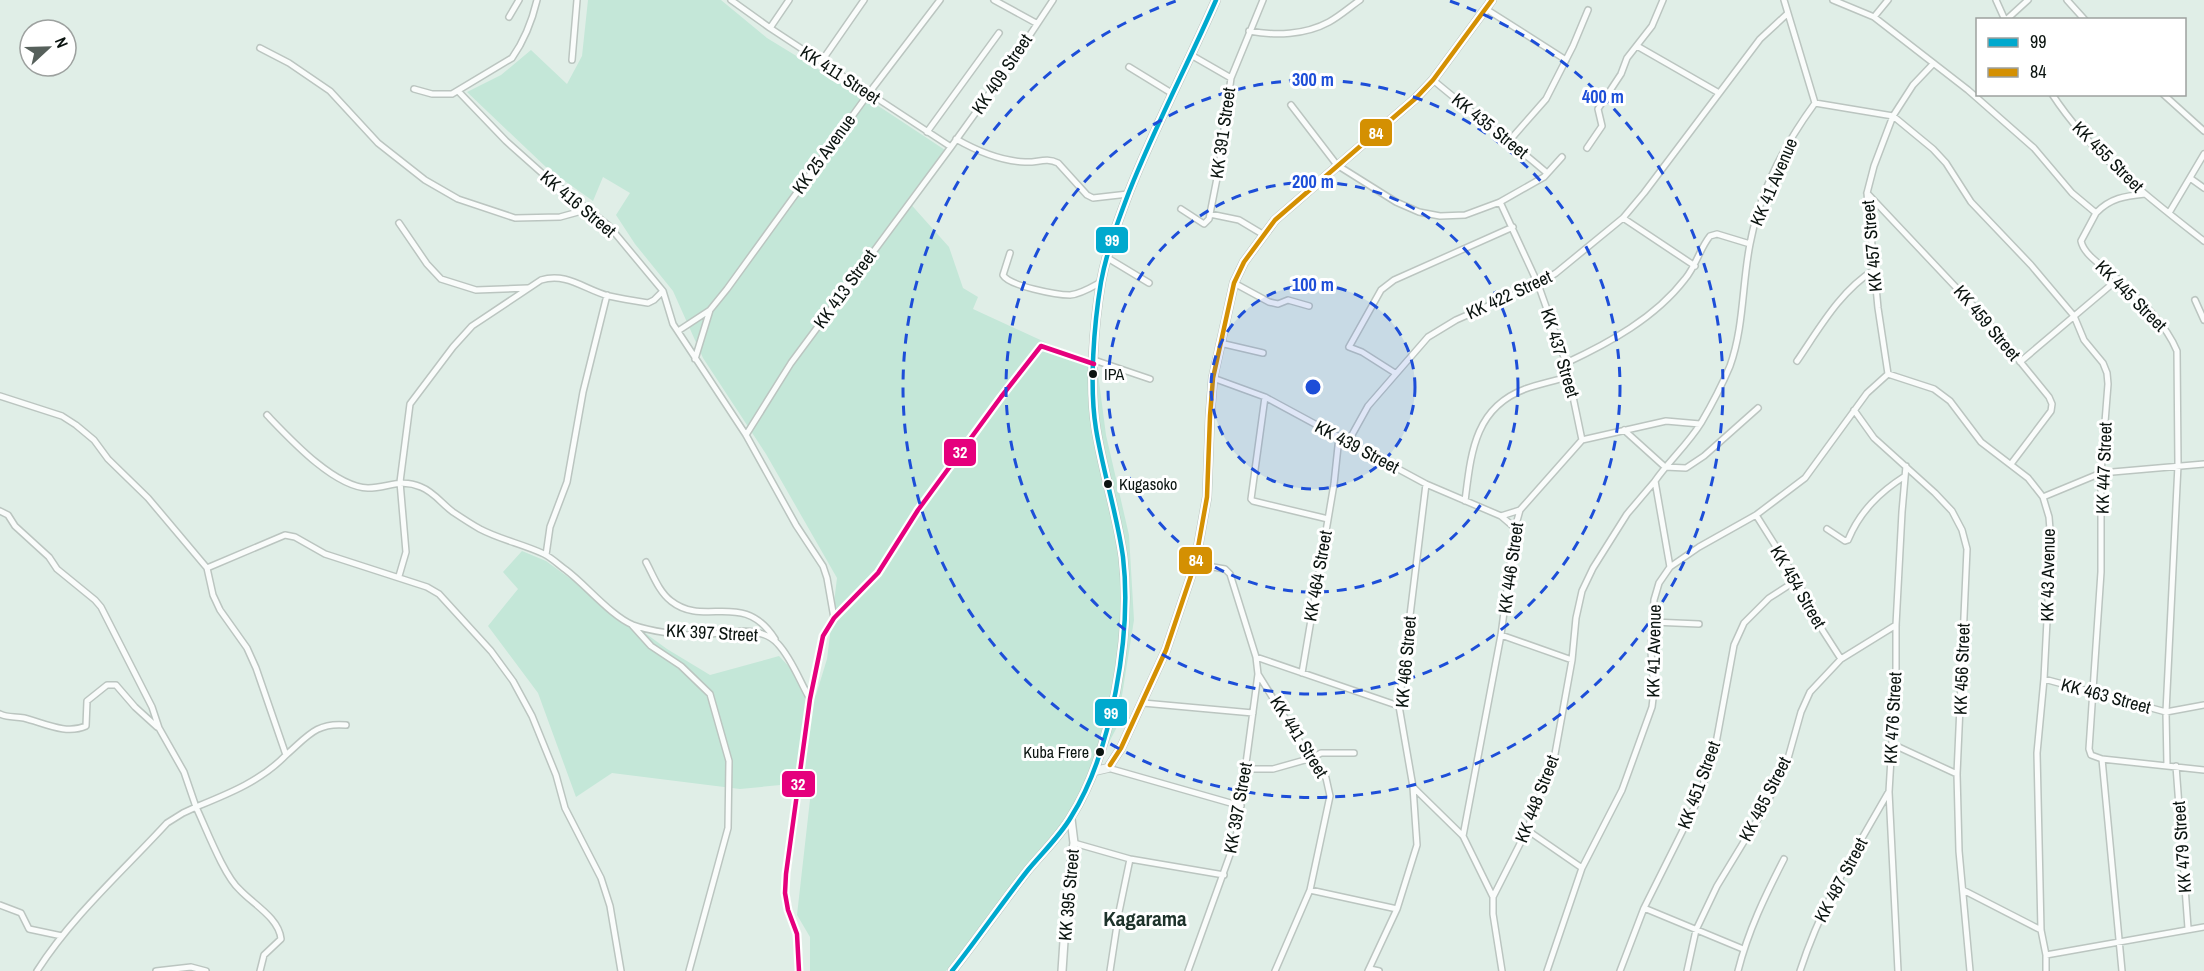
<svg xmlns="http://www.w3.org/2000/svg" width="2204" height="971" viewBox="0 0 2204 971" font-family="'Archivo Narrow',sans-serif">
  <style>
    .green { fill: #c4e7d8 }
    .lines { fill: none; stroke-linecap: round; stroke-linejoin: round }
    .minor-casing { stroke: #bbc5c0; stroke-width: 8 }
    .tertiary-casing { stroke: #bbc5c0; stroke-width: 10 }
    .secondary-casing { stroke: #bbc5c0; stroke-width: 10 }
    .minor { stroke: #fafcfb; stroke-width: 5 }
    .tertiary { stroke: #fafcfb; stroke-width: 7 }
    .secondary { stroke: #f0f6f4; stroke-width: 8 }
    .bus-1-casing { stroke: #fff; stroke-width: 9 }
    .bus-2-casing { stroke: #fff; stroke-width: 9 }
    .bus-3-casing { stroke: #fff; stroke-width: 9 }
    .bus-1 { stroke: #00a9ce; stroke-width: 4.5 }
    .bus-2 { stroke: #d49002; stroke-width: 4.5 }
    .bus-3 { stroke: #e5007d; stroke-width: 4.5 }
    .ring { fill: none; stroke: #1d4ed8; stroke-width: 3; stroke-dasharray: 10 8 }
    .bus-dot { fill: #0b1410; stroke: #fff; stroke-width: 2 }
    .labels { text-anchor: middle; stroke-width: 6; stroke-linejoin: round; paint-order: stroke }
    .bus-label { font-size: 16px; fill: #0b1410; stroke: #fff; text-anchor: start }
    .street-label { font-size: 18px; fill: #0b1410; stroke: #fff }
    .quarter-label { font-size: 21px; font-weight: bold; fill: #1d322a; stroke: #fff }
    .centre { fill: #1d4ed8; stroke: #fff; stroke-width: 3 }
    .ring-label { font-size: 18px; text-anchor: middle; font-weight: bold; fill: #1d4ed8; stroke: #fff; stroke-width: 6; stroke-linejoin: round; paint-order: stroke }
    .line-badge { stroke: #fff; stroke-width: 2 }
    .badge-label { font-size: 16px; text-anchor: middle; font-weight: bold; fill: #fff }
  </style>
  <rect width="100%" height="100%" fill="#e0eee7"/>
  <!-- green -->
  <path class="green" d="M588 0H721L767 38 883 109 945 150 907 200 949 247 963 288 978 297 973 309 1097 366 1106 435 1129 535 1134 620 1117 727 1070 817 946 971H810V937L797 915 812 782 740 789 612 773 576 797 538 693 488 626 518 589 503 572 522 551 546 561 667 649 710 675 779 656 816 695 827 659 837 578 766 454 703 358 673 291 635 244 616 215 630 193 603 177 593 201 548 169 467 92 501 75 531 50 567 84 582 56Z"/>
  <g class="lines">
    <!-- minor casing -->
    <g class="minor-casing">
      <path id="minor" d="M731 0 770 28 951 147
        M994 0 1036 23
        M1833 0 1874 17 1968 90 2034 148 2072 193 2096 213 2081 241C2084 256 2106 268 2116 278 2139 299 2165 322 2177 351L2178 465 2166 712 2167 765
        M1996 0 2005 20
        M2067 0 2085 20
        M1486 9 1566 60
        M509 17 519 0
        M1874 17 1888 0
        M2006 20 2028 0
        M770 28 789 0
        M1249 31C1275 36 1305 35 1329 22 1340 16 1350 7 1360 0
        M1637 46 1719 93
        M260 48 289 63 330 91 378 143 425 180 458 199 515 218 560 217 589 209
        M1191 55 1231 78
        M572 60 577 0
        M821 62 864 0
        M1129 67 1173 94
        M1433 80C1471 112 1510 141 1547 173
        M414 89 432 94H452L512 58C524 41 532 21 537 0
        M458 91 506 141 543 174 609 226 663 291 673 324 746 435 796 525 823 566 827 578 834 618
        M2052 94C2091 154 2149 198 2204 241
        M2163 94 2204 131
        M1815 103 1893 116 1933 149 1946 163 1971 202 2031 265 2074 316 2084 340 2103 363 2107 373 2108 384 2101 473V572L2089 749 2091 755 2102 759 2122 971
        M1291 105 1337 165 1396 202 1419 212 1440 216 1465 215 1500 202 1538 284 1566 363 1582 440
        M927 132 999 33
        M956 139C977 151 1001 161 1025 162 1037 163 1046 157 1058 163L1087 195 1093 198 1128 194
        M1510 140 1546 99 1573 46 1588 10
        M1587 148 1602 126 1598 109 1621 74 1627 58 1652 26 1663 0
        M2190 178 2204 188
        M1867 193 1983 316 2049 397 2052 404 2051 411 2011 464
        M1500 202 1544 177 1562 157
        M1181 209 1204 224 1209 219 1218 173 1231 78 1263 0
        M2096 213C2110 198 2125 196 2145 194
        M2169 213 2204 154
        M1210 214 1239 220 1264 235
        M1623 218 1695 266
        M399 223 427 264 441 279 476 290 528 288
        M1010 253 1003 275C1009 286 1057 295 1070 295 1081 294 1092 287 1101 282
        M1106 257 1149 283
        M1234 283 1269 302 1278 304 1288 300 1309 306
        M2195 300 2204 320
        M678 331 710 310 727 289 869 93 940 0
        M1220 343 1263 353
        M695 359 710 310
        M1094 360 1150 379
        M1797 361C1819 329 1840 291 1874 270
        M2020 362 2118 279
        M1566 363C1609 343 1655 318 1685 279 1696 266 1700 248 1710 236L1717 234 1750 244
        M1395 373 1362 352 1349 347 1381 290 1394 280 1513 227
        M1888 374 1878 308 1867 193 1874 166 1893 116 1913 85 1933 64
        M1213 378 1265 397 1426 484 1501 516 1515 528
        M0 396 62 416 76 425 94 440 108 459 148 498 207 568 213 595 220 610 247 648 256 668 286 755C261 781 228 794 196 807 206 828 224 876 240 890 253 904 279 918 281 939L264 955 260 971
        M1265 397 1251 499 1253 501 1328 519
        M1854 410 1874 438 1935 493 1952 511 1962 530 1967 549 1957 774 1959 851 1970 971
        M267 415C290 439 334 487 368 488 388 488 400 478 421 487 434 492 442 504 453 512 462 518 471 524 480 529 501 540 523 544 544 554 552 558 559 565 566 570 586 585 611 616 633 625 649 631 682 636 700 635 723 634 760 623 778 644 792 659 800 682 810 699
        M1624 430 1665 467 1686 468 1704 456 1758 408
        M746 435 791 363 951 147 1012 62 1053 0
        M1348 442 1368 406 1428 337 1456 320 1538 284 1556 273 1623 218 1644 193 1760 39 1787 14
        M2043 497 2101 473 2204 464
        M1465 501C1471 454 1474 408 1525 389 1539 384 1555 381 1570 376
        M0 511 8 515 15 526 49 557 57 569 95 600 101 607 152 707 159 728 184 772 196 807 183 813 167 823C123 871 72 916 37 971
        M1756 515 1797 580 1823 631 1841 659
        M1501 516 1520 510
        M1827 529 1845 541 1848 540C1860 511 1880 492 1905 476
        M546 555 550 527 567 482 583 392 607 295
        M646 562C653 575 659 592 671 601 705 628 743 589 775 639
        M1195 564 1225 569 1230 574 1256 657 1258 674 1305 750 1326 778 1330 796 1310 890 1275 971
        M1670 567 1699 547 1756 515 1805 478 1867 393 1888 374 1934 389 1950 401 1981 442 2028 478 2043 497 2049 517 2051 542 2044 679 2037 753 2041 930 2046 955V971
        M207 568 285 535 295 537 325 554 427 587 439 594 491 651 513 681 532 716 556 775 565 808 601 878 610 906 621 971
        M399 576 406 552 400 482 410 404 453 347 472 326 541 280C567 272 585 290 609 296 622 299 635 301 648 303L654 300 663 291
        M1653 622 1699 624
        M632 625 651 646 681 666 710 694 729 761 728 828 689 971
        M1501 635 1572 660
        M1256 657 1399 706
        M1302 673 1334 484 1339 437
        M2044 679 2166 712 2204 705
        M1143 703 1253 713
        M0 714C8 718 16 716 24 718 44 723 66 735 86 726L87 701 107 685H116L135 707 157 727
        M1892 744 1957 774
        M286 755C307 737 316 722 346 725
        M2102 759 2204 770
        M2176 766 2188 928
        M1108 768 1241 806
        M1246 769H1273L1312 758 1321 753H1354
        M1413 787 1463 836 1493 897V914L1502 971
        M1527 830 1582 868
        M1463 836 1501 635 1515 528 1520 510 1582 440 1666 421 1700 424
        M1074 843 1130 859 1224 875
        M1310 890 1397 909
        M1963 890 2041 930
        M1493 897 1527 830 1555 754 1572 660 1576 618 1582 591 1593 568 1627 514 1655 481
        M0 905 21 913 29 929 62 936
        M1644 908 1743 949
        M2046 955 2204 927
        M1370 969 1379 971
        M156 971 191 967 206 971
        M799 971 797 934 788 910 785 893 786 874 810 699 823 636 834 618 878 573 918 510 1001 397 1041 346 1094 364
        M1110 971 1119 912 1130 859
        M1188 971 1236 838 1258 674
        M1368 971 1397 909 1417 845 1413 787 1399 706 1426 484
        M1547 971 1582 868 1622 790 1652 707 1654 690 1651 652 1654 600 1659 583 1670 567 1655 481C1669 461 1688 444 1701 423 1711 406 1722 385 1730 366 1744 327 1742 284 1750 244 1759 194 1785 144 1815 103L1784 0
        M1620 971 1644 908 1696 804 1714 754 1734 645 1744 623 1769 598 1797 580
        M1687 971 1696 930 1717 886 1765 807 1787 762 1801 712 1810 692 1841 659 1896 625
        M1738 971C1748 931 1765 896 1784 859
        M1800 971C1821 906 1854 852 1888 793
        M1898 971 1889 792 1896 673V625L1902 512 1906 466"/>
    </g>
    <!-- tertiary casing -->
    <g class="tertiary-casing">
      <path id="tertiary" d="M1062 971 1068 881 1074 843 1071 819"/>
    </g>
    <!-- secondary casing -->
    <g class="secondary-casing">
      <path id="secondary" d="M1095 771 1108 768 1121 748 1166 650 1195 564 1207 497 1210 416 1213 378 1234 283 1244 262 1275 220 1416 98 1433 80 1492 0
        M952 971C978 938 1002 903 1028 870 1042 853 1060 836 1071 817 1112 752 1132 633 1123 557 1117 514 1103 472 1096 429 1089 386 1094 324 1101 282 1107 250 1118 221 1129 192 1155 126 1188 64 1216 0"/>
    </g>
    <!-- minor -->
    <use href="#minor" class="minor"/>
    <!-- tertiary -->
    <use href="#tertiary" class="tertiary"/>
    <!-- secondary -->
    <use href="#secondary" class="secondary"/>
    <!-- bus-1 casing -->
    <g class="bus-1-casing">
      <path id="bus-1" d="M952 971C978 938 1002 903 1028 870 1042 853 1060 836 1071 817 1112 752 1132 633 1123 557 1117 514 1103 472 1096 429 1089 386 1094 324 1101 282 1107 250 1118 221 1129 192 1155 126 1188 64 1216 0"/>
    </g>
    <!-- bus-2 casing -->
    <g class="bus-2-casing">
      <path id="bus-2" d="M1110 765 1121 748 1166 650 1195 564 1207 497 1210 416 1213 378 1234 283 1244 262 1275 220 1416 98 1433 80 1492 0"/>
    </g>
    <!-- bus-3 casing -->
    <g class="bus-3-casing">
      <path id="bus-3" d="M799 971 797 934 788 910 785 893 786 874 810 699 823 636 834 618 878 573 918 510 1001 397 1041 346 1094 364"/>
    </g>
    <!-- bus-1 -->
    <use href="#bus-1" class="bus-1"/>
    <!-- bus-2 -->
    <use href="#bus-2" class="bus-2"/>
    <!-- bus-3 -->
    <use href="#bus-3" class="bus-3"/>
  </g>
  <!-- distance rings -->
  <circle cx="1313" cy="387" r="102" fill="#1d4ed8" fill-opacity=".12"/>
  <g class="ring">
    <circle cx="1313" cy="387" r="102"/>
    <circle cx="1313" cy="387" r="205"/>
    <circle cx="1313" cy="387" r="307"/>
    <path d="M1450 1A410 410 0 1 1 1176 1"/>
  </g>
  <!-- markers -->
  <g class="bus-dot">
    <circle cx="1093" cy="374" r="5"/>
    <circle cx="1108" cy="484" r="5"/>
    <circle cx="1100" cy="752" r="5"/>
  </g>
  <g class="labels">
    <!-- bus labels -->
    <g class="bus-label">
      <text x="1104" y="380">IPA</text>
      <text x="1119" y="490">Kugasoko</text>
      <text x="1089" y="758" text-anchor="end">Kuba Frere</text>
    </g>
    <!-- street labels -->
    <g class="street-label">
      <text transform="translate(1002 74) rotate(-56)" y="6">KK 409 Street</text>
      <text transform="translate(840 75) rotate(33)" y="6">KK 411 Street</text>
      <text transform="translate(1490 126) rotate(39)" y="6">KK 435 Street</text>
      <text transform="translate(1223 133) rotate(-82)" y="6">KK 391 Street</text>
      <text transform="translate(824 154) rotate(-54)" y="6">KK 25 Avenue</text>
      <text transform="translate(2108 157) rotate(45)" y="6">KK 455 Street</text>
      <text transform="translate(1774 182) rotate(-67)" y="6">KK 41 Avenue</text>
      <text transform="translate(578 204) rotate(40)" y="6">KK 416 Street</text>
      <text transform="translate(1872 246) rotate(-95)" y="6">KK 457 Street</text>
      <text transform="translate(845 289) rotate(-54)" y="6">KK 413 Street</text>
      <text transform="translate(1509 295) rotate(-25)" y="6">KK 422 Street</text>
      <text transform="translate(2131 296) rotate(45)" y="6">KK 445 Street</text>
      <text transform="translate(1987 323) rotate(50)" y="6">KK 459 Street</text>
      <text transform="translate(1560 353) rotate(73)" y="6">KK 437 Street</text>
      <text transform="translate(1357 447) rotate(28)" y="6">KK 439 Street</text>
      <text transform="translate(2104 468) rotate(-88)" y="6">KK 447 Street</text>
      <text transform="translate(1511 568) rotate(-82)" y="6">KK 446 Street</text>
      <text transform="translate(2048 575) rotate(-89)" y="6">KK 43 Avenue</text>
      <text transform="translate(1318 576) rotate(-80)" y="6">KK 464 Street</text>
      <text transform="translate(1798 587) rotate(60)" y="6">KK 454 Street</text>
      <text transform="translate(712 633) rotate(3)" y="6">KK 397 Street</text>
      <text transform="translate(1654 651) rotate(-89)" y="6">KK 41 Avenue</text>
      <text transform="translate(1406 662) rotate(-85)" y="6">KK 466 Street</text>
      <text transform="translate(1962 669) rotate(-88)" y="6">KK 456 Street</text>
      <text transform="translate(2106 696) rotate(15)" y="6">KK 463 Street</text>
      <text transform="translate(1893 718) rotate(-87)" y="6">KK 476 Street</text>
      <text transform="translate(1299 737) rotate(58)" y="6">KK 441 Street</text>
      <text transform="translate(1699 785) rotate(-70)" y="6">KK 451 Street</text>
      <text transform="translate(1537 799) rotate(-69)" y="6">KK 448 Street</text>
      <text transform="translate(1765 799) rotate(-63)" y="6">KK 485 Street</text>
      <text transform="translate(1238 808) rotate(-80)" y="6">KK 397 Street</text>
      <text transform="translate(2182 847) rotate(-94)" y="6">KK 479 Street</text>
      <text transform="translate(1841 880) rotate(-62)" y="6">KK 487 Street</text>
      <text transform="translate(1069 895) rotate(-85)" y="6">KK 395 Street</text>
    </g>
    <!-- quarter labels -->
    <g class="quarter-label">
      <text x="1145" y="926">Kagarama</text>
    </g>
  </g>
  <circle cx="1313" cy="387" r="9" class="centre"/>
  <g class="ring-label">
    <text x="1313" y="86">300 m</text>
    <text x="1603" y="103">400 m</text>
    <text x="1313" y="188">200 m</text>
    <text x="1313" y="291">100 m</text>
  </g>
  <g class="line-badge">
    <rect x="1359" y="118" width="34" height="29" rx="6" fill="#d49002"/>
    <rect x="1095" y="226" width="34" height="28" rx="6" fill="#00a9ce"/>
    <rect x="943" y="438" width="34" height="29" rx="6" fill="#e5007d"/>
    <rect x="1178" y="546" width="35" height="29" rx="6" fill="#d49002"/>
    <rect x="1094" y="698" width="34" height="29" rx="6" fill="#00a9ce"/>
    <rect x="781" y="770" width="35" height="28" rx="6" fill="#e5007d"/>
  </g>
  <g class="badge-label">
    <text x="1376" y="139">84</text>
    <text x="1112" y="246">99</text>
    <text x="960" y="458">32</text>
    <text x="1196" y="566">84</text>
    <text x="1111" y="719">99</text>
    <text x="798" y="790">32</text>
  </g>
  <!-- legend -->
  <rect x="1976" y="18" width="210" height="78" fill="#ffffff" stroke="#9da19f" stroke-width="1.5"/>
  <rect x="1988" y="38" width="30" height="9" fill="#00a9ce" stroke="#9da19f" stroke-width="1.5"/>
  <text x="2030" y="48" font-size="18" fill="#0b1410">99</text>
  <rect x="1988" y="68" width="30" height="9" fill="#d49002" stroke="#9da19f" stroke-width="1.5"/>
  <text x="2030" y="78" font-size="18" fill="#0b1410">84</text>
  <!-- north arrow -->
  <g transform="translate(48 48) rotate(68)"><circle r="28" fill="#ffffff" stroke="#9da19f" stroke-width="1.5"/>
  <path d="M0-4.5L10 22L0 15L-10 22Z" fill="#56605b"/>
  <text y="-9" font-size="16" font-weight="bold" text-anchor="middle" fill="#0b1410">N</text>
  </g>
</svg>
